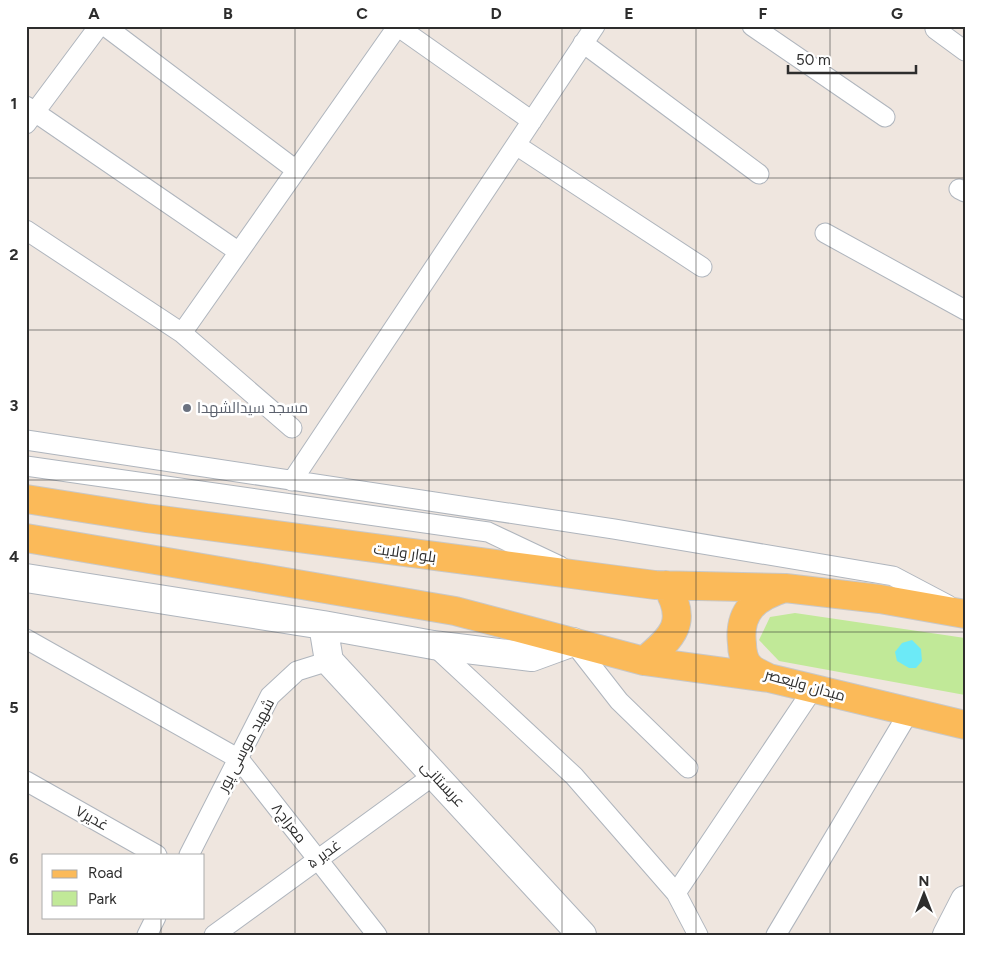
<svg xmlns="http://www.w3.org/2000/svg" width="991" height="961" viewBox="0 0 991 961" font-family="Figtree,Cairo,sans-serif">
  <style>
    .green { fill: #c1e998 }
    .water { fill: #6ceaf7 }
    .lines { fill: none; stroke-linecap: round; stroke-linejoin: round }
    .street-casing { stroke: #afb5bd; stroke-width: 21 }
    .secondary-casing { stroke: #afb5bd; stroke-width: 30 }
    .primary-casing { stroke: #c8c8c8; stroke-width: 30 }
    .street { stroke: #fff; stroke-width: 19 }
    .secondary { stroke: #fff; stroke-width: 28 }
    .primary { stroke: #fbba59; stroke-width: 28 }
    .grid { fill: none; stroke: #2d2d2d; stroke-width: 1; stroke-opacity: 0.55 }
    .worship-dot { fill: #6b7280; stroke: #fff; stroke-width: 2 }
    .labels { text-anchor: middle; stroke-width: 5; stroke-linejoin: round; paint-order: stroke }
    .worship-label { font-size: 15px; fill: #5b616d; stroke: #fff; text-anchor: start }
    .street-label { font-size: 15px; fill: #2d2d2d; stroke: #fff }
    .neatline { fill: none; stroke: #2d2d2d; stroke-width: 2 }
    .grid-label { font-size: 16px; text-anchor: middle; font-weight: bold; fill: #2d2d2d }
  </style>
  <rect width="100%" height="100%" fill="#efe6df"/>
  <!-- green -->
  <path class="green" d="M795 613 965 638V695L779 661 759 640 770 617Z"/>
  <!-- water -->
  <path class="water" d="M912 640 921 649 922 661 916 668H909L897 661 895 652 902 643Z"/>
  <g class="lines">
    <!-- street casing -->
    <g class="street-casing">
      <path id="street" d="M105 26 296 170
        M397 26 532 121
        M752 26 885 117
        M935 29 965 51
        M583 43 759 174
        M26 106 239 252
        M26 124 99 26
        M516 145 702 267
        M959 189 965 192
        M26 230 182 333 292 428
        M825 233 965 310
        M182 333 397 27
        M26 440 614 529 893 576 948 605
        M26 466 488 532 560 566
        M292 481 595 26
        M26 639 239 759 377 935
        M573 642 619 701 688 768
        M433 645 574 776 676 893 698 935
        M26 781 157 855
        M189 855 270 696 297 671 329 661
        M676 893 813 689
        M147 935 156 917
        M214 935 434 775
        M776 935 909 712"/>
    </g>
    <!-- secondary casing -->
    <g class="secondary-casing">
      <path id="secondary" d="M26 578 323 625 433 645 532 657 573 642
        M323 625 329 661 582 935
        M947 935 965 900"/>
    </g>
    <!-- primary casing -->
    <g class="primary-casing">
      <path id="primary" d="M26 499 146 518 655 585 785 588
        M26 538 455 611 644 661 769 678
        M965 614 880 599 785 588C756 597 738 611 742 644 742 651 744 661 749 666 753 671 763 675 769 678L965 725
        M644 661C673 637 689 622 666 585"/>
    </g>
    <!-- street -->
    <use href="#street" class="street"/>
    <!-- secondary -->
    <use href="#secondary" class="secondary"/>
    <!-- primary -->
    <use href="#primary" class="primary"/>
  </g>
  <!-- grid -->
  <path class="grid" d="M161 26V855M295 26V935M429 26V935M562 26V935M696 26V935M830 26V935M26 178H965M26 330H965M26 480H965M26 632H965M26 782H965M161 917V935"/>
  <!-- markers -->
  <circle class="worship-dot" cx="187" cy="408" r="5"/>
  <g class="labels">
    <!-- worship labels -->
    <g class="worship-label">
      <text x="197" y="413">مسجد سیدالشهدا</text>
    </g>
    <!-- street labels -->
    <g class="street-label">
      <text transform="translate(405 553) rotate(8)" y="5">بلوار ولایت</text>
      <text transform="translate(805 685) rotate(16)" y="5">میدان ولیعصر</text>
      <text transform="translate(246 745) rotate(-62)" y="5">شهید موسی پور</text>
      <text transform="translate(443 784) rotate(47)" y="5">عربستانی</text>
      <text transform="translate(92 818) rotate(29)" y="5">غدیر۷</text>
      <text transform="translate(289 823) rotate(52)" y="5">معراج۸</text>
      <text transform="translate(324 854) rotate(-36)" y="5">غدیر ۵</text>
    </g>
  </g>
  <!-- border -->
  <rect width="991" height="961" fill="none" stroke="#ffffff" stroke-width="55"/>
  <!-- legend -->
  <rect x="42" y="854" width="162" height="65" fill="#ffffff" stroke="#ababab"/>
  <rect x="52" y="870" width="25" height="8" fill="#fbba59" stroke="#ababab"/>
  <text x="88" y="878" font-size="15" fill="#2d2d2d">Road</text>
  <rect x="52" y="891" width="25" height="15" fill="#c1e998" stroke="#ababab"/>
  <text x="88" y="904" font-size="15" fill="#2d2d2d">Park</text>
  <!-- north arrow -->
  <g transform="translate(924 894)" stroke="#ffffff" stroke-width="4" paint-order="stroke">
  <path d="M0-4L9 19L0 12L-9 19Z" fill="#2d2d2d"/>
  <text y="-8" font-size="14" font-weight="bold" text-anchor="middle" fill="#2d2d2d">N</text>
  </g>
  <!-- scale -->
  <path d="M788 65v8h128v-8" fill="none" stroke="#2d2d2d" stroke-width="2.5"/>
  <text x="796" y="65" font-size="15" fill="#2d2d2d" stroke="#ffffff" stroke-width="4" paint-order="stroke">50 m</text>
  <rect x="28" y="28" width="936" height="906" class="neatline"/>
  <g class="grid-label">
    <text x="94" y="19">A</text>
    <text x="228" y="19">B</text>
    <text x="362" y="19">C</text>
    <text x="496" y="19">D</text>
    <text x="629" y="19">E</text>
    <text x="763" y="19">F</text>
    <text x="897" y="19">G</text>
    <text x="14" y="109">1</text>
    <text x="14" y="260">2</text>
    <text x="14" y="411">3</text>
    <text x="14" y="562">4</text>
    <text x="14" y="713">5</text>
    <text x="14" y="864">6</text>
  </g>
</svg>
